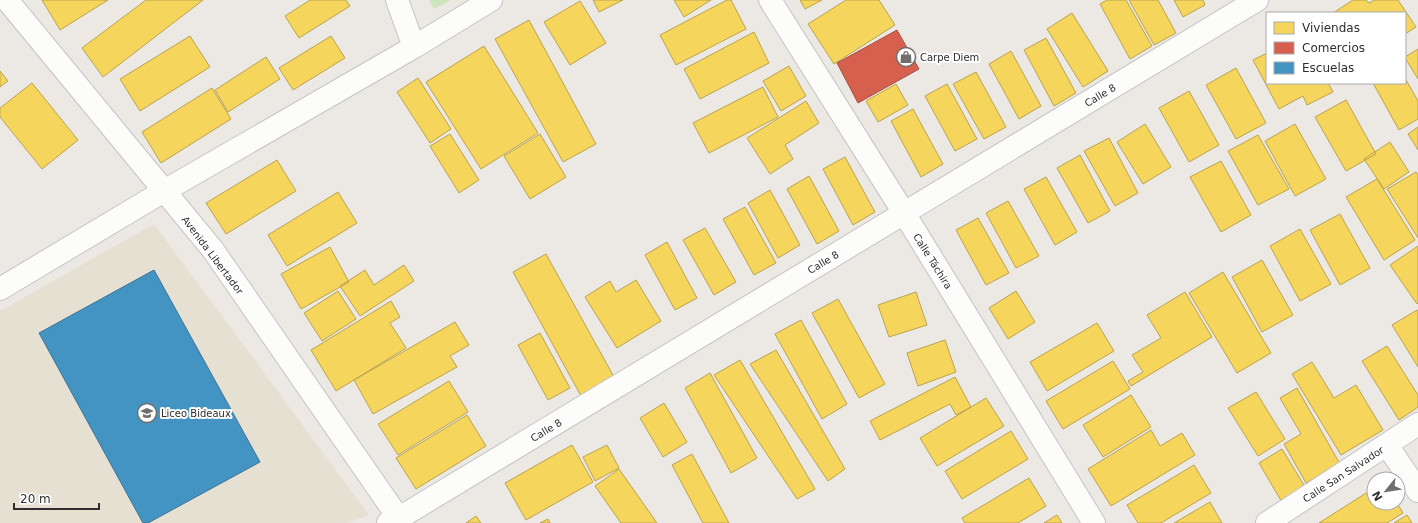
<svg xmlns="http://www.w3.org/2000/svg" width="1418" height="523" viewBox="0 0 1418 523" font-family="'DejaVu Sans',sans-serif">
  <style>
    .education { fill: #e6e0d3 }
    .green { fill: #cee6be }
    .homes { fill: #f6d55c; stroke: #baa34e }
    .shops { fill: #d6604d; stroke: #a45144 }
    .schools { fill: #4393c3; stroke: #3d7596 }
    .lines { fill: none; stroke-linecap: round; stroke-linejoin: round }
    .street-casing { stroke: #c5c4c5; stroke-width: 24 }
    .street { stroke: #fcfcfb; stroke-width: 22 }
    .labels { text-anchor: middle; stroke-width: 4; stroke-linejoin: round; paint-order: stroke }
    .poi-label { font-size: 10px; fill: #2e2e2e; stroke: #fff; text-anchor: start }
    .street-label { font-size: 10px; fill: #2e2e2e; stroke: #fff }
  </style>
  <rect width="100%" height="100%" fill="#ece8e4"/>
  <!-- education -->
  <path class="education" d="M154 224 369 515 347 523H0V311Z"/>
  <!-- green -->
  <path class="green" d="M429 0H451L434 9Z"/>
  <!-- homes -->
  <path class="homes" d="M42 0H108L60 30Z
    M146 0H203L103 77 82 48Z
    M310 0H346L350 6 299 38 285 16Z
    M593 0H623L599 12Z
    M674 0H711L684 17Z
    M727 0H731L746 29 676 65 660 35Z
    M800 0H822L805 9Z
    M846 0H879L895 25 834 64 808 24Z
    M1107 0H1126L1152 46 1130 59 1100 4Z
    M1129 0H1158L1176 33 1154 45Z
    M1174 0H1203L1205 5 1183 17Z
    M1353 0H1366L1369 3 1374 0H1398L1416 27 1405 34V13H1333Z
    M580 1 606 43 570 65 544 22Z
    M1072 13 1108 71 1083 87 1047 29Z
    M529 20 596 144 563 162 495 39Z
    M754 32 769 63 700 99 684 69Z
    M190 36 210 67 140 111 120 79Z
    M331 36 345 58 293 90 279 68Z
    M1046 38 1076 93 1054 106 1024 50Z
    M484 46 538 133 481 169 426 82Z
    M1418 49V79L1405 58V57Z
    M1011 51 1041 106 1019 119 989 64Z
    M1267 53V83H1328L1333 92 1307 105 1303 96 1279 109 1253 60Z
    M266 57 280 79 228 112 215 90Z
    M789 66 806 96 781 111 763 81Z
    M1236 68 1266 123 1236 139 1206 85Z
    M0 71 8 81 0 87Z
    M976 72 1006 127 984 139 953 84Z
    M418 78 451 129 430 143 397 92Z
    M1405 78 1418 101V119L1399 130 1373 83H1405Z
    M32 83 78 140 42 169 0 117V108Z
    M896 84 908 105 878 122 866 101Z
    M947 84 977 139 955 151 925 96Z
    M763 87 778 117 709 153 693 123Z
    M212 88 231 119 161 163 142 132Z
    M1189 91 1219 145 1189 162 1159 108Z
    M1346 100 1376 154 1346 171 1315 117Z
    M806 101 819 123 785 145 793 159 770 174 747 138Z
    M913 109 943 164 921 177 891 121Z
    M1145 124 1171 167 1143 184 1117 142Z
    M1295 124 1326 179 1295 196 1265 141Z
    M1418 127V150L1408 134Z
    M450 134 479 180 459 193 430 146Z
    M540 134 566 177 530 199 504 156Z
    M1258 135 1289 189 1258 205 1228 151Z
    M1109 138 1138 193 1115 206 1084 151Z
    M1390 142 1409 172 1384 189 1364 159Z
    M1080 155 1110 211 1088 223 1057 168Z
    M845 157 875 212 853 225 823 169Z
    M277 160 296 191 226 234 206 203Z
    M1221 161 1251 215 1221 232 1190 177Z
    M1416 172 1418 175V238L1387 189Z
    M809 176 839 231 817 244 787 189Z
    M1046 177 1077 232 1055 245 1024 189Z
    M1377 179 1415 240 1384 260 1346 197Z
    M770 190 800 245 778 258 748 203Z
    M338 192 357 223 287 266 268 235Z
    M1008 201 1039 256 1016 268 986 213Z
    M745 207 776 263 754 275 723 219Z
    M1340 214 1370 268 1340 285 1310 230Z
    M978 218 1009 273 986 285 956 230Z
    M705 228 736 282 714 295 683 240Z
    M1300 229 1331 284 1300 301 1270 246Z
    M667 242 697 298 675 310 645 255Z
    M1418 246V303L1417 304 1390 265Z
    M330 247 349 282 301 309 281 274Z
    M546 254 614 377 581 396 513 272Z
    M1262 260 1293 315 1262 332 1232 277Z
    M404 265 414 281 360 316 340 286 365 270 374 285Z
    M1223 272 1271 353 1237 373 1189 293Z
    M636 280 661 321 617 348 585 297 610 281 616 292Z
    M338 291 356 319 322 341 304 313Z
    M1016 291 1035 322 1008 339 989 308Z
    M916 292 927 325 889 337 878 305Z
    M1185 292 1212 337 1131 386 1128 381 1143 372 1132 355 1161 338 1147 315Z
    M838 299 885 384 859 398 812 313Z
    M391 301 400 317 390 323 406 348 336 391 311 350Z
    M1417 310 1418 312V367L1392 325Z
    M801 320 847 404 822 419 775 334Z
    M455 322 469 345 450 356 457 367 373 414 354 380Z
    M1097 323 1114 351 1047 391 1030 362Z
    M540 333 570 388 548 400 518 345Z
    M945 340 956 372 918 386 907 353Z
    M1387 346 1418 395V407L1399 420 1362 361Z
    M776 350 845 469 828 481 750 364Z
    M740 360 815 489 797 499 714 375Z
    M1113 361 1130 389 1063 429 1046 401Z
    M1312 362 1334 398 1356 385 1383 430 1341 455 1292 374Z
    M710 373 757 458 731 473 685 388Z
    M955 377 971 407 956 415 950 404 880 440 870 421Z
    M449 381 468 412 398 455 378 424Z
    M1297 388 1340 464 1306 483 1284 444 1301 434 1280 398Z
    M1256 392 1285 439 1258 456 1228 408Z
    M1131 395 1151 427 1103 457 1083 425Z
    M986 398 1004 426 937 466 920 438Z
    M664 403 687 442 663 457 640 418Z
    M467 415 486 446 416 489 396 458Z
    M1151 430 1160 446 1182 433 1195 455 1111 506 1088 469Z
    M1011 431 1028 459 962 499 945 471Z
    M572 445 593 482 526 520 505 483Z
    M607 445 619 468 595 481 583 457Z
    M1282 449 1307 490 1283 504 1259 463Z
    M692 454 729 523H703L672 465Z
    M1194 465 1211 493 1161 523H1138L1127 505Z
    M619 469 657 523H621L595 486Z
    M1029 478 1046 506 1018 523H965L962 518Z
    M1374 488V503H1397L1403 513 1387 523H1319Z
    M1210 502 1222 523H1174Z
    M1057 515 1062 523H1044Z
    M1407 515 1412 523H1394Z
    M476 516 481 523H466Z
    M548 519 550 523H540Z"/>
  <!-- shops -->
  <path class="shops" d="M897 30 919 69 858 103 837 63Z"/>
  <!-- schools -->
  <path class="schools" d="M154 270 260 462 148 523H143L39 333Z"/>
  <g class="lines">
    <!-- street casing -->
    <g class="street-casing">
      <path id="street" d="M7 0 213 250 402 523
        M397 0 414 47
        M770 0 904 213 1094 523
        M0 289 164 191 414 47 491 0
        M1387 445 1418 491
        M388 523 399 518 1257 0
        M1267 523 1418 424"/>
    </g>
    <!-- street -->
    <use href="#street" class="street"/>
  </g>
  <!-- icons -->
  <defs>
    <g id="shop-ring" transform="scale(1)"><circle r="9.5" fill="#fff" stroke="#706f6e" stroke-width="1.5"/><path d="M-5-2.5h2.3a2.7 3.5 0 0 1 5.4 0H5L5.5 6h-11ZM-1.5-2.5h3a1.5 2.3 0 0 0-3 0Z" fill="#706f6e"/></g>
    <g id="school-ring" transform="scale(1)"><circle r="9.5" fill="#fff" stroke="#706f6e" stroke-width="1.5"/><path d="M0-5L7-2L0 1L-7-2ZM-4 1L0 2.5L4 1V4Q0 6-4 4Z" fill="#706f6e"/></g>
  </defs>
  <g fill-rule="evenodd">
    <use href="#shop-ring" x="906" y="57"/>
    <use href="#school-ring" x="147" y="413"/>
  </g>
  <g class="labels">
    <!-- poi labels -->
    <g class="poi-label">
      <text x="920" y="61">Carpe Diem</text>
      <text x="161" y="417">Liceo Bideaux</text>
    </g>
    <!-- street labels -->
    <g class="street-label">
      <text transform="translate(1100 95) rotate(-31)" y="4">Calle 8</text>
      <text transform="translate(213 255) rotate(53)" y="4">Avenida Libertador</text>
      <text transform="translate(933 261) rotate(58)" y="4">Calle Táchira</text>
      <text transform="translate(823 262) rotate(-31)" y="4">Calle 8</text>
      <text transform="translate(546 430) rotate(-31)" y="4">Calle 8</text>
      <text transform="translate(1343 474) rotate(-33)" y="4">Calle San Salvador</text>
    </g>
  </g>
  <!-- legend -->
  <rect x="1266" y="12" width="140" height="72" fill="#ffffff" stroke="#ababab"/>
  <rect x="1274" y="22" width="20" height="12" fill="#f6d55c" stroke="#ababab"/>
  <text x="1302" y="32" font-size="12" fill="#2e2e2e">Viviendas</text>
  <rect x="1274" y="42" width="20" height="12" fill="#d6604d" stroke="#ababab"/>
  <text x="1302" y="52" font-size="12" fill="#2e2e2e">Comercios</text>
  <rect x="1274" y="62" width="20" height="12" fill="#4393c3" stroke="#ababab"/>
  <text x="1302" y="72" font-size="12" fill="#2e2e2e">Escuelas</text>
  <!-- north arrow -->
  <g transform="translate(1386 491) rotate(240)"><circle r="19" fill="#ffffff" stroke="#ababab"/>
  <path d="M0-3L7 15L0 10L-7 15Z" fill="#706f6e"/>
  <text y="-6" font-size="11" font-weight="bold" text-anchor="middle" fill="#2e2e2e">N</text>
  </g>
  <!-- scale -->
  <path d="M14 503v6h85v-6" fill="none" stroke="#2e2e2e" stroke-width="2"/>
  <text x="20" y="503" font-size="12" fill="#2e2e2e" stroke="#ffffff" stroke-width="3" paint-order="stroke">20 m</text>
</svg>
